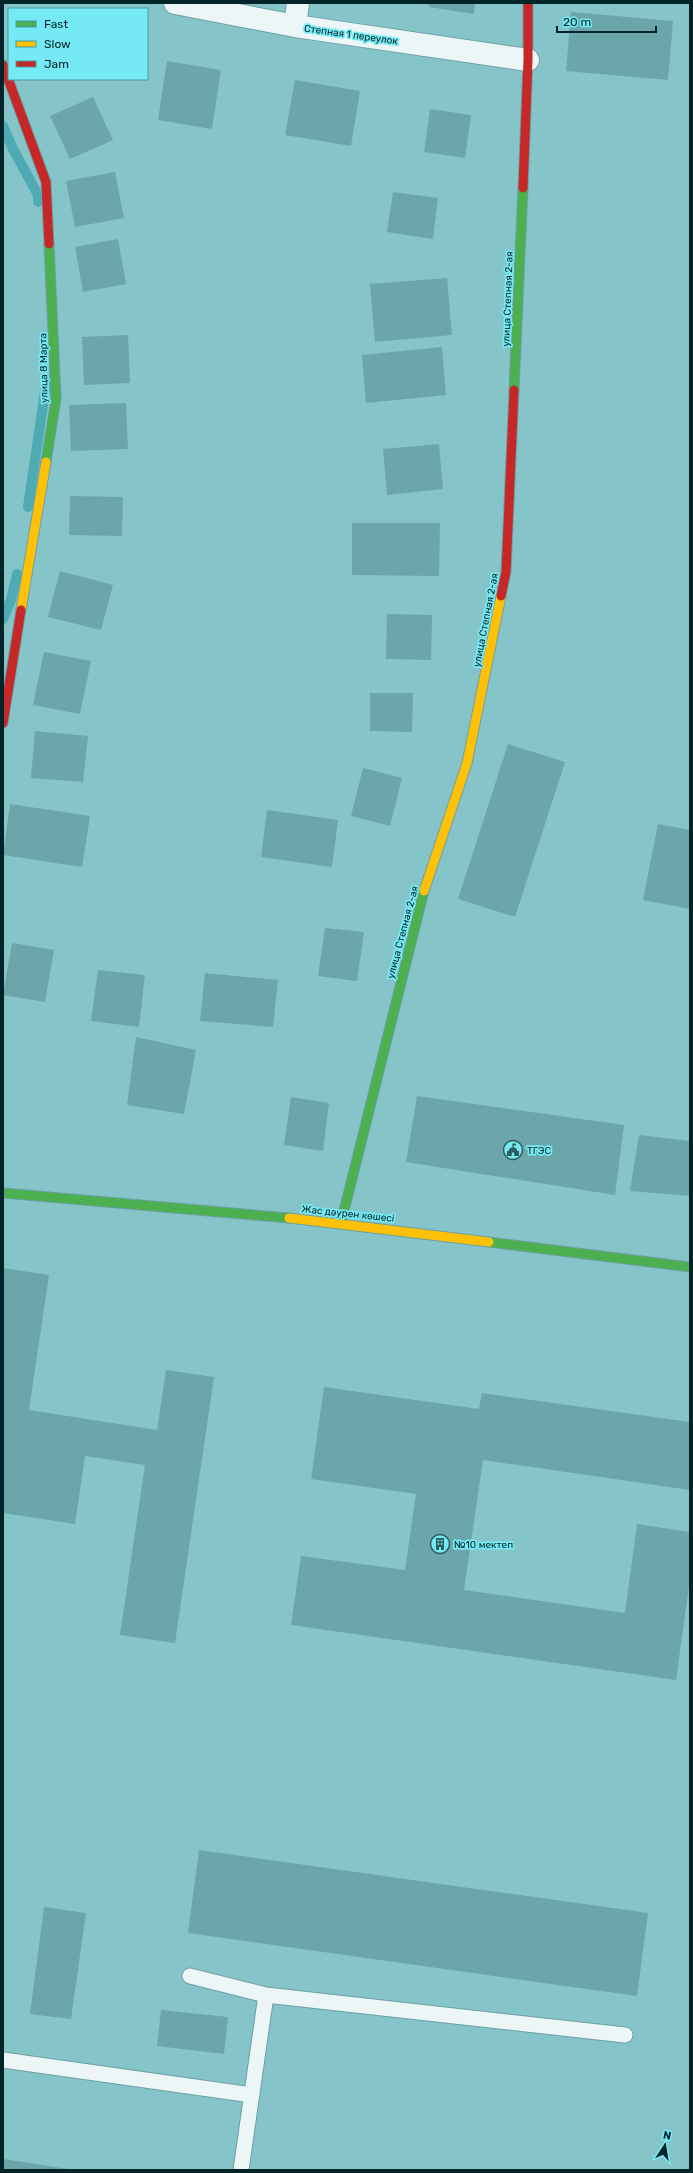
<svg xmlns="http://www.w3.org/2000/svg" width="693" height="2173" viewBox="0 0 693 2173" font-family="Rubik,sans-serif">
  <style>
    .lines { fill: none; stroke-linecap: round; stroke-linejoin: round }
    .stream { stroke: #4fabb3; stroke-width: 10 }
    .building { fill: #6ca6aa }
    .lane-casing { stroke: #6ca0a4; stroke-width: 17 }
    .street-casing { stroke: #6ca0a4; stroke-width: 24 }
    .fast-casing { stroke: #6ca0a4; stroke-width: 11 }
    .slow-casing { stroke: #6ca0a4; stroke-width: 11 }
    .jam-casing { stroke: #6ca0a4; stroke-width: 11 }
    .lane { stroke: #edf6f7; stroke-width: 15 }
    .street { stroke: #edf6f7; stroke-width: 22 }
    .fast { stroke: #4caf50; stroke-width: 9 }
    .slow { stroke: #ffc107; stroke-width: 9 }
    .jam { stroke: #c62828; stroke-width: 9 }
    .labels { text-anchor: middle; stroke-width: 3.5; stroke-linejoin: round; paint-order: stroke }
    .street-label { font-size: 10px; fill: #002428; stroke: #76eaf4 }
    .poi-label { font-size: 10px; fill: #002428; stroke: #76eaf4; text-anchor: start }
  </style>
  <rect width="100%" height="100%" fill="#85c4c9"/>
  <g class="lines">
    <!-- stream -->
    <path class="stream" d="M3 126 13 149 38 195V202
      M28 507 47 378
      M3 619 11 600 17 574"/>
  </g>
  <!-- building -->
  <path class="building" d="M429 3H475L474 14 429 7Z
    M571 12 673 21 668 80 566 71Z
    M167 61 221 70 212 129 158 120Z
    M295 80 360 91 351 146 285 135Z
    M93 97 113 140 70 159 50 116Z
    M430 109 471 115 465 158 424 152Z
    M115 172 124 218 75 227 66 181Z
    M393 192 438 198 433 239 387 232Z
    M118 239 126 284 83 292 75 247Z
    M447 278 452 335 375 342 370 284Z
    M128 335 130 383 84 385 82 337Z
    M442 347 446 395 366 403 362 355Z
    M126 403 128 449 71 451 69 405Z
    M439 444 443 489 387 495 383 449Z
    M70 496 123 497 122 536 69 535Z
    M352 523H440L439 576 352 575Z
    M60 571 113 585 101 630 48 617Z
    M387 614 432 615 431 660 386 659Z
    M44 652 91 661 80 714 33 705Z
    M370 693H413L412 732 370 731Z
    M35 731 88 736 83 782 31 778Z
    M508 744 565 762 515 917 458 899Z
    M363 768 402 778 390 826 351 816Z
    M10 804 90 816 82 867 3 855Z
    M267 810 338 820 332 867 261 857Z
    M658 824 690 830V909L643 900Z
    M325 928 364 932 357 981 318 976Z
    M12 943 54 950 45 1002 3 995Z
    M98 970 145 975 139 1027 91 1021Z
    M205 973 278 980 273 1027 200 1021Z
    M136 1037 196 1050 184 1114 127 1105Z
    M417 1096 624 1125 615 1195 406 1162Z
    M291 1097 329 1103 323 1151 284 1145Z
    M639 1135 690 1141V1196L630 1191Z
    M3 1268 49 1275 29 1410 157 1430 166 1370 214 1377 175 1643 120 1635 145 1465 85 1456 75 1524 3 1513Z
    M324 1387 479 1409 482 1393 690 1422V1490L483 1460 464 1590 625 1613 637 1524 690 1532V1579L676 1680 291 1625 301 1556 405 1570 416 1494 311 1479Z
    M199 1850 648 1913 637 1996 188 1933Z
    M44 1907 86 1913 71 2019 30 2014Z
    M161 2010 228 2017 224 2054 157 2046Z
    M3 2159 68 2169 67 2170H3Z"/>
  <g class="lines">
    <!-- lane casing -->
    <g class="lane-casing">
      <path id="lane" d="M190 1976 266 1995 625 2035
        M3 2060 252 2095
        M241 2170 266 1995"/>
    </g>
    <!-- street casing -->
    <g class="street-casing">
      <path id="street" d="M175 3 295 26 528 60
        M295 26 298 3"/>
    </g>
    <!-- fast casing -->
    <g class="fast-casing">
      <path id="fast" d="M514 390 523 188
        M46 462 56 399 49 244
        M3 1193 289 1218
        M341 1223 424 891
        M489 1242 690 1267"/>
    </g>
    <!-- slow casing -->
    <g class="slow-casing">
      <path id="slow" d="M21 610 46 462
        M424 891 467 763 501 596
        M289 1218 489 1242"/>
    </g>
    <!-- jam casing -->
    <g class="jam-casing">
      <path id="jam" d="M3 65 46 182 49 244
        M523 188 528 60V3
        M501 596 506 572 514 390
        M3 723 21 610"/>
    </g>
    <!-- lane -->
    <use href="#lane" class="lane"/>
    <!-- street -->
    <use href="#street" class="street"/>
    <!-- fast -->
    <use href="#fast" class="fast"/>
    <!-- slow -->
    <use href="#slow" class="slow"/>
    <!-- jam -->
    <use href="#jam" class="jam"/>
  </g>
  <!-- icons -->
  <defs>
    <g id="civic-ring" transform="scale(1)"><circle r="9.5" fill="#76eaf4" stroke="#2f5c60" stroke-width="1.5"/><path d="M-.6-6.5H3V-4.5H.6V-3L4-1V1h2V6H-6V1h2V-1L-.6-3ZM-1.2 2.5V6h2.4V2.5Z" fill="#2f5c60"/></g>
    <g id="building-ring" transform="scale(1)"><circle r="9.5" fill="#76eaf4" stroke="#2f5c60" stroke-width="1.5"/><path d="M-4-6H4V6H1V3H-1V6H-4ZM-2.5-4.3h1.7v1.8h-1.7ZM.8-4.3h1.7v1.8H.8ZM-2.5-1h1.7V.8h-1.7ZM.8-1h1.7V.8H.8Z" fill="#2f5c60"/></g>
  </defs>
  <g fill-rule="evenodd">
    <use href="#civic-ring" x="513" y="1150"/>
    <use href="#building-ring" x="440" y="1544"/>
  </g>
  <g class="labels">
    <!-- street labels -->
    <g class="street-label">
      <text transform="translate(351 34) rotate(8)" y="4">Степная 1 переулок</text>
      <text transform="translate(507 299) rotate(-88)" y="4">улица Степная 2-ая</text>
      <text transform="translate(43 368) rotate(-91)" y="4">улица 8 Марта</text>
      <text transform="translate(485 620) rotate(-79)" y="4">улица Степная 2-ая</text>
      <text transform="translate(402 932) rotate(-75)" y="4">улица Степная 2-ая</text>
      <text transform="translate(348 1213) rotate(6)" y="4">Жас дәурен көшесі</text>
    </g>
    <!-- poi labels -->
    <g class="poi-label">
      <text x="527" y="1154">ТГЭС</text>
      <text x="454" y="1548">№10 мектеп</text>
    </g>
  </g>
  <!-- border -->
  <rect width="693" height="2173" fill="none" stroke="#002428" stroke-width="8"/>
  <!-- legend -->
  <rect x="8" y="8" width="140" height="72" fill="#76eaf4" stroke="#479ba2"/>
  <rect x="16" y="21" width="20" height="6" fill="#4caf50" stroke="#479ba2"/>
  <text x="44" y="28" font-size="12" fill="#002428">Fast</text>
  <rect x="16" y="41" width="20" height="6" fill="#ffc107" stroke="#479ba2"/>
  <text x="44" y="48" font-size="12" fill="#002428">Slow</text>
  <rect x="16" y="61" width="20" height="6" fill="#c62828" stroke="#479ba2"/>
  <text x="44" y="68" font-size="12" fill="#002428">Jam</text>
  <!-- north arrow -->
  <g transform="translate(665 2145) rotate(12)" stroke="#76eaf4" stroke-width="3" paint-order="stroke">
  <path d="M0-3L7 15L0 10L-7 15Z" fill="#002428"/>
  <text y="-6" font-size="11" font-weight="bold" text-anchor="middle" fill="#002428">N</text>
  </g>
  <!-- scale -->
  <path d="M557 26v6h99v-6" fill="none" stroke="#002428" stroke-width="2"/>
  <text x="563" y="26" font-size="12" fill="#002428" stroke="#76eaf4" stroke-width="3" paint-order="stroke">20 m</text>
</svg>
